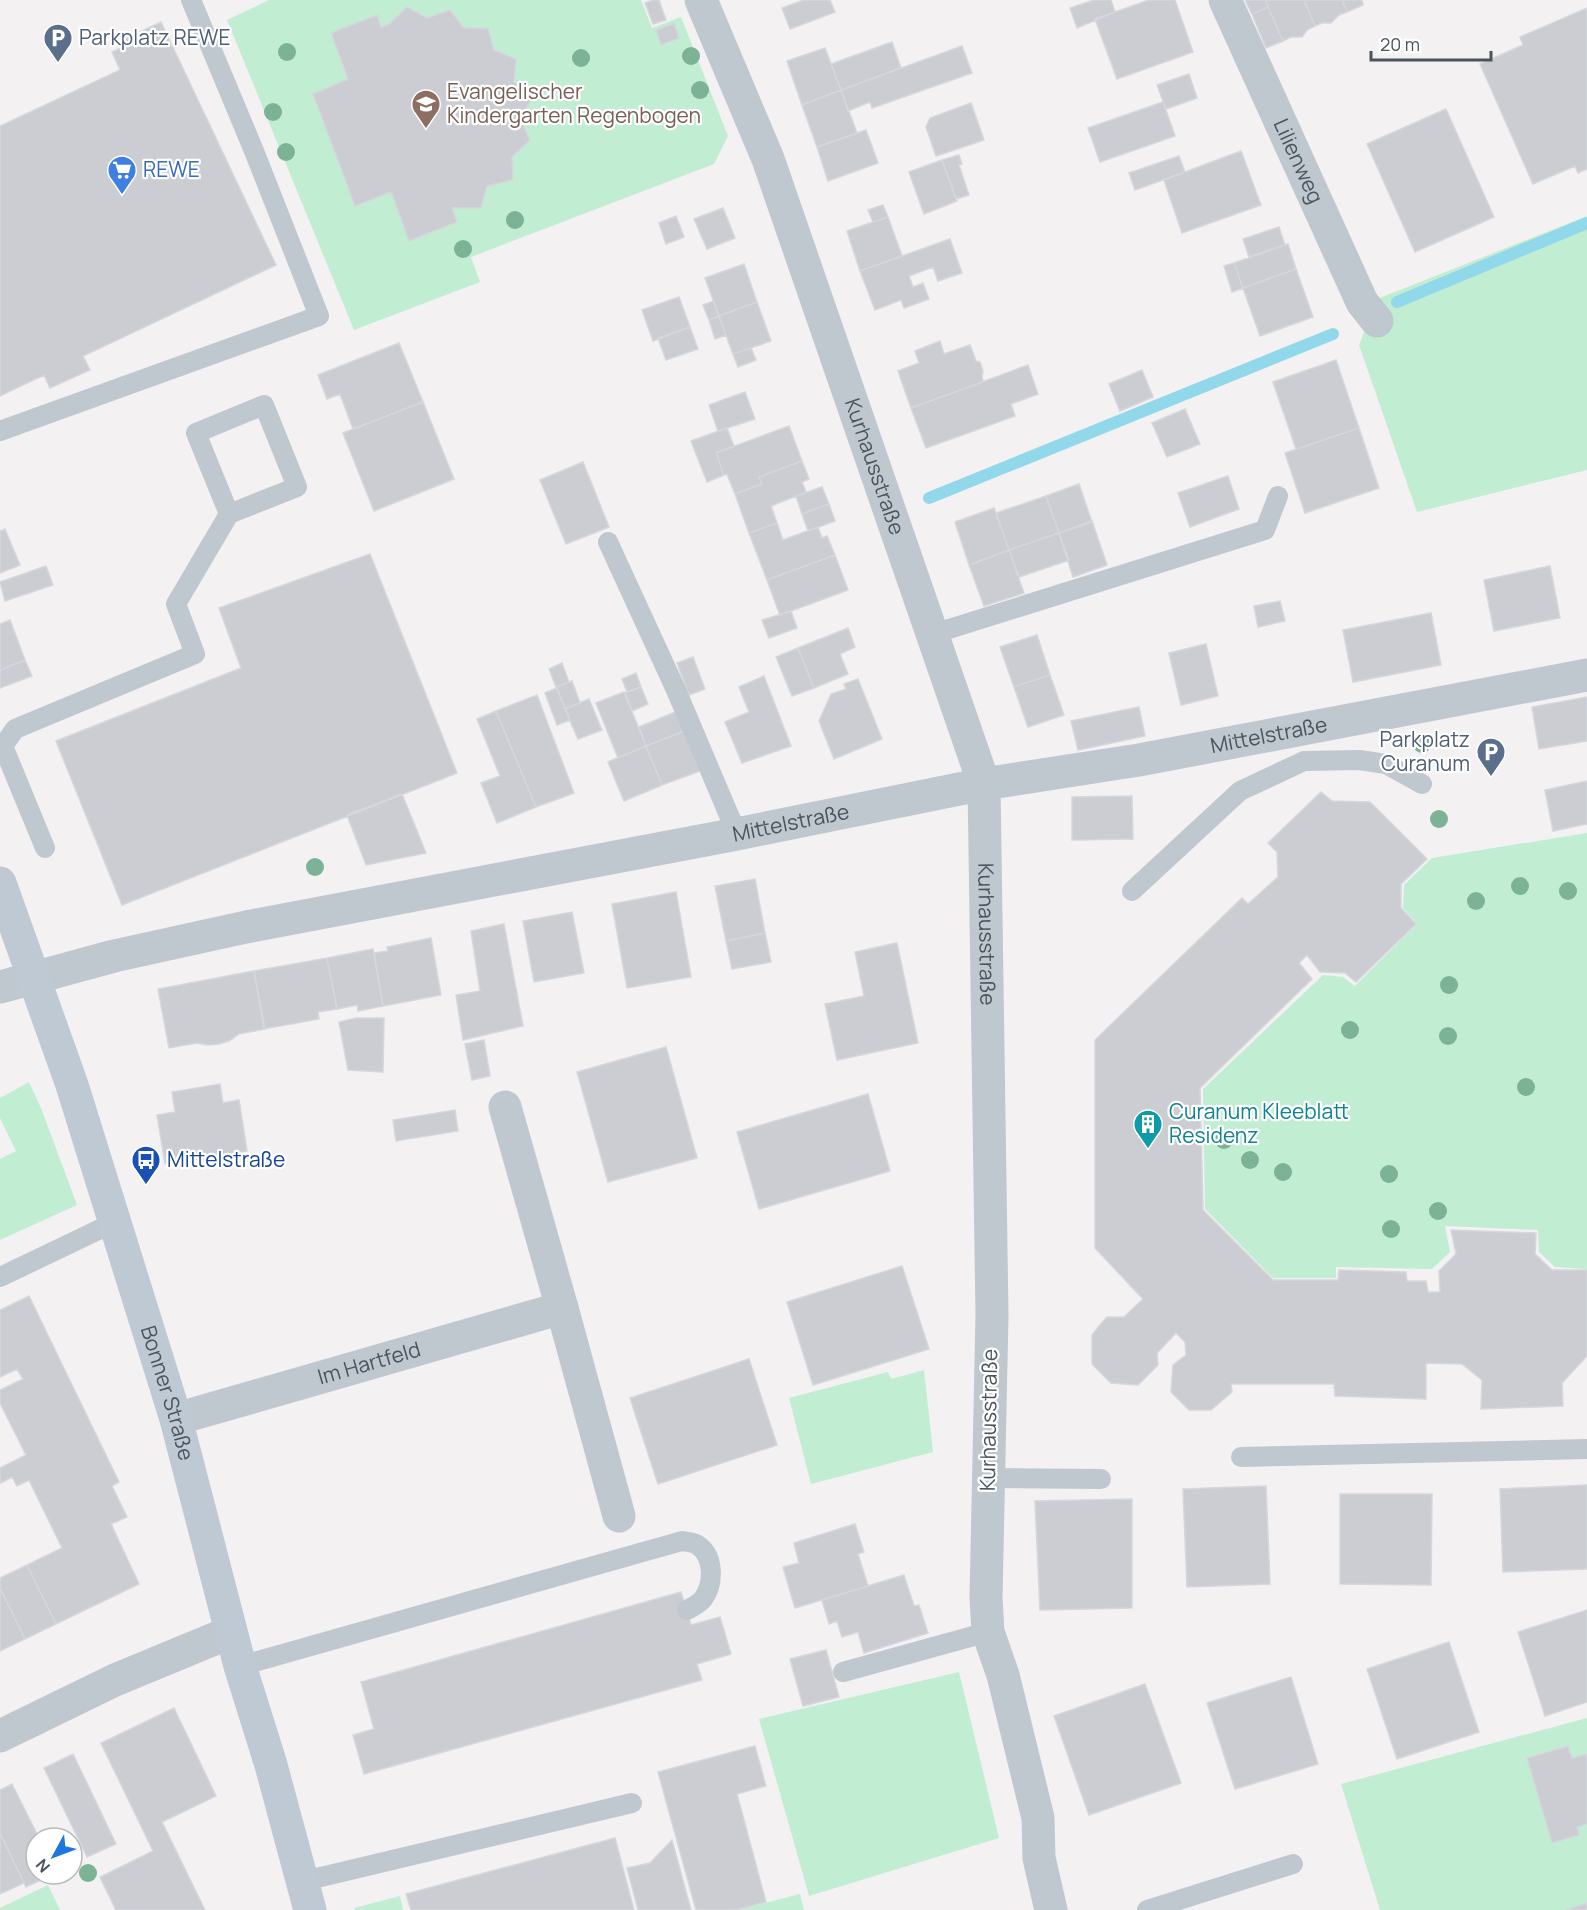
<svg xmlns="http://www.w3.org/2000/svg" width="1587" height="1910" viewBox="0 0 1587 1910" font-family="Manrope,sans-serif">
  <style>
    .green { fill: #c1eed2 }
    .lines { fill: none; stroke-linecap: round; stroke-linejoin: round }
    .stream { stroke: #90d8ea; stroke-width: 12 }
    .building { fill: #cbcdd3; stroke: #d5d7dc; stroke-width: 1.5 }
    .service { stroke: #bfc8cf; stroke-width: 20 }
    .minor { stroke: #bfc8cf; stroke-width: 33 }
    .secondary { stroke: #bfc9d3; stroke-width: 33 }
    .tree { fill: #7cb296 }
    .labels { text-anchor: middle; stroke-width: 4.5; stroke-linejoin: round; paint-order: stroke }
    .service-label { font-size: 21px; fill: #4e5e75; stroke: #fff; text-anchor: start }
    .education-label { font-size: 21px; fill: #785e54; stroke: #fff; text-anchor: start }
    .street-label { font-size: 21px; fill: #49545e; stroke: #fff }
    .shop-label { font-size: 21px; fill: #366cbe; stroke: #fff; text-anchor: start }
    .culture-label { font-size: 21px; fill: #0d838f; stroke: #fff; text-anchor: start }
    .transit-label { font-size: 21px; fill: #164399; stroke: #fff; text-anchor: start }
  </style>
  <rect width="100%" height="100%" fill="#f3f1f1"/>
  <!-- green -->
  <path class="green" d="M269 0H641L652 28 681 17 728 136 714 164 471 257 480 282 354 330 227 20Z
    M1587 216V470L1417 512 1359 345 1377 299Z
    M1587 833V1269L1555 1267 1539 1252 1538 1230 1445 1226 1450 1252 1432 1269 1336 1267V1278H1273L1205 1209 1203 1089 1323 975 1343 977 1355 986 1417 924 1403 908 1404 885 1432 858Z
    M29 1082 41 1108 77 1205 0 1240V1159L16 1151 0 1118V1098Z
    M924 1370 933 1452 811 1484 789 1398 888 1372 891 1379Z
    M959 1672 999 1838 809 1896 759 1719Z
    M1587 1718V1910H1380L1341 1784Z
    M48 1885 60 1910H0V1908Z
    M800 1894 804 1910H738Z
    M400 1896 403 1910H355L354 1908Z"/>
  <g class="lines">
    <!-- stream -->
    <path class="stream" d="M1397 302 1587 223
      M929 498 1333 334"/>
  </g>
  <!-- building -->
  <path class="building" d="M653 0H659L666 20 653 24 645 3Z
    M804 0H830L835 12 790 29 782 8Z
    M1094 0H1111L1115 12 1077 28 1070 8Z
    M1149 0H1175L1193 52 1117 79 1095 19Z
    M1245 0H1265L1268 7 1252 14Z
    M1265 0H1304L1315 26 1307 30 1302 37H1291L1283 41Z
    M1304 0H1342L1347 12 1339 15 1331 23H1322L1315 26Z
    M1342 0H1362L1363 5 1347 12Z
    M407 7 427 18 450 10 464 28H488L494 50 516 59 514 82 532 97 521 120 530 140 512 157 513 180 487 186 481 208H452L457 222 409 241 391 192 355 206 313 94 348 79 331 33 377 15 381 27 389 24Z
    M1268 7 1283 41 1266 48 1252 14Z
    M1587 8V169L1578 173 1575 166 1533 184 1480 64 1523 45 1520 37Z
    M161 22 276 265 83 356 90 370 50 388 44 375 0 396V126L120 70 112 52 121 48 118 42Z
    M674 23 679 38 661 45 656 30Z
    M892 42 901 68 841 90 831 64Z
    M962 46 972 73 872 108 870 102 848 111 841 90Z
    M825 48 841 90 802 105 787 61Z
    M1189 74 1197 98 1166 109 1157 85Z
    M841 90 857 133 817 147 802 105Z
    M1163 102 1175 136 1100 162 1088 128Z
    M971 103 984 140 936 156 926 127 930 118Z
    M1446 109 1494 217 1415 252 1367 144Z
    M866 130 878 163 828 181 817 147Z
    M1241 151 1261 205 1182 233 1164 180Z
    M959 155 962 164 959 165 969 195 956 199 942 160Z
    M1179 156 1185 172 1135 190 1129 173Z
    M942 160 957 201 924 214 909 172Z
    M883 205 888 217 873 222 868 210Z
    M723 208 735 238 707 249 694 219Z
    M676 216 684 237 666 244 659 223Z
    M888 217 902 256 860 271 847 231Z
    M1279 227 1285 245 1249 257 1243 239Z
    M950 239 962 273 938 281 933 267 909 276 913 287 923 283 929 299 904 308 901 300 875 310 860 271Z
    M1288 244 1296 269 1243 288 1234 263Z
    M1234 263 1243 288 1232 292 1224 266Z
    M744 264 757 302 719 316 705 278Z
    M1296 269 1313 317 1260 336 1243 288Z
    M679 297 690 327 653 341 642 310Z
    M714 301 719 316 709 320 703 305Z
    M757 302 771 341 733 354 719 316Z
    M719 316 726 335 715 339 709 320Z
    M690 327 698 349 666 360 658 338Z
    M940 341 944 354 970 345 976 361 980 362 983 371 982 376 983 382 911 408 898 371 919 363 915 351Z
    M399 343 423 402 353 429 340 394 327 399 318 375Z
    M751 348 756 360 738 367 733 354Z
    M1336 360 1359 428 1296 449 1273 382Z
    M1028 365 1038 394 1011 404 1015 416 926 448 911 408Z
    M1142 370 1153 397 1120 411 1109 384Z
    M745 392 755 419 718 431 709 405Z
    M423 402 454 479 374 511 343 433Z
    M1185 409 1200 444 1167 457 1152 423Z
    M789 426 802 461 759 477 762 484 735 494 727 474 724 475 716 453Z
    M727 428 734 446 716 453 724 475 707 482 691 441Z
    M1359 428 1379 488 1305 513 1285 453Z
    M802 461 809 479 802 482 806 492 771 506 777 523 749 533 735 494 762 484 759 477Z
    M583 462 609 527 566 544 540 480Z
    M1228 476 1239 509 1190 527 1178 493Z
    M1079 484 1092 522 1059 533 1046 496Z
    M822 487 829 504 802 514 796 496Z
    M1046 496 1059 533 1009 550 996 513Z
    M829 504 835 521 808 531 802 514Z
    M994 508 1009 550 969 565 955 522Z
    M1092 521 1107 565 1073 577 1059 533Z
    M777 523 783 540 818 527 822 538 827 536 835 555 767 580 749 533Z
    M5 529 20 565 0 573V531Z
    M1059 533 1069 560 1019 577 1009 550Z
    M1009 550 1024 593 984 606 969 565Z
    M370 554 457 773 122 905 56 741 241 668 219 608Z
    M835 555 848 590 780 615 767 580Z
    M46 566 53 585 5 601 0 582Z
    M1550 566 1560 618 1494 631 1484 580Z
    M1280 601 1285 621 1258 627 1254 606Z
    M791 611 797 628 769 638 762 620Z
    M1431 613 1441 665 1353 682 1343 630Z
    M10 620 25 660 0 670V624Z
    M848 628 855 647 840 654 848 674 814 688 798 648Z
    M1037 635 1050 675 1014 687 1000 647Z
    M1206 644 1218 696 1181 705 1169 653Z
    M798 648 814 688 792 696 776 657Z
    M693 657 705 689 689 695 677 663Z
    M25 660 32 676 0 688V670Z
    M562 663 569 682 556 687 549 669Z
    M636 673 641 687 627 692 622 679Z
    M1050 675 1064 715 1028 727 1014 687Z
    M764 676 791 746 742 763 725 722 749 712 739 687Z
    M858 679 882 739 834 759 819 721 831 694 846 689 844 684Z
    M572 681 580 703 565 709 556 687Z
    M641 687 648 704 632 711 625 693Z
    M557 688 570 720 557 725 545 693Z
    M624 692 646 746 618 758 596 703Z
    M537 695 574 793 536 807 496 711Z
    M1587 697V741L1539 749 1532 707Z
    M589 699 602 730 578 739 565 709Z
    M1139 707 1145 736 1078 750 1071 721Z
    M680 710 688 730 646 746 639 727Z
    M496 711 536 807 497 823 481 783 500 776 477 719Z
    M684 731 700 771 662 785 646 746Z
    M646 746 662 785 624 801 608 762Z
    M1587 781V824L1553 831 1545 790Z
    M1321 792 1332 801 1370 802 1427 859 1401 884V908L1416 924 1356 982 1345 973 1320 972 1307 955 1299 963 1312 979 1200 1088 1203 1210 1273 1280H1338L1339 1270 1406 1272 1407 1281H1426L1428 1292H1440L1439 1271 1456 1254 1451 1230 1536 1233 1535 1254 1552 1270H1587V1356L1562 1383 1563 1406 1481 1409 1482 1380 1462 1364 1426 1363V1399L1335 1396 1334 1384H1231L1232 1392 1211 1410H1189L1171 1392 1173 1365 1186 1355 1185 1342 1176 1333 1157 1353 1158 1365 1138 1385 1111 1383 1092 1364V1335L1100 1325 1107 1317H1124L1143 1299 1095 1248V1040L1242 898 1248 904 1278 877 1277 852 1268 843Z
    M402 794 426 853 366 865 347 815Z
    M1132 796 1133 839 1072 840V797Z
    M755 879 765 933 726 941 715 886Z
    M676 892 691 977 627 988 612 904Z
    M572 912 584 973 534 982 523 921Z
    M504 924 523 1026 463 1040 456 995 480 991 471 931Z
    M765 933 771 962 732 969 726 941Z
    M431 938 441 995 383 1006 374 953 388 951 387 947Z
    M897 943 918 1043 837 1060 825 1004 864 996 855 952Z
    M373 949 383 1006 358 1011 357 1005 337 1009 327 958Z
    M327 958 337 1009 318 1012 319 1019 264 1029 254 971Z
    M254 971 265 1029 239 1034 229 1041 219 1044 208 1045 197 1043 169 1048 158 989Z
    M356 1018H384L383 1072 348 1070 339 1022Z
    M484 1040 490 1076 472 1080 465 1044Z
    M666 1047 697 1158 608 1182 577 1072Z
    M220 1084 223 1103 239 1100 247 1151 165 1164 157 1115 175 1112 172 1092Z
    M868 1094 890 1171 759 1209 737 1132Z
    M455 1110 458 1131 396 1141 393 1120Z
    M902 1266 929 1349 813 1385 787 1302Z
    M29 1296 119 1482 112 1486 127 1517 111 1524 139 1584 56 1624 27 1565 62 1548 29 1480 17 1486 12 1477 1 1483 0 1480V1468L26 1455 0 1403V1390L23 1379 17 1369 0 1377V1310Z
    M749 1359 777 1445 658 1484 630 1398Z
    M1587 1485V1569L1503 1572 1500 1489Z
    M1266 1486 1270 1584 1187 1587 1183 1489Z
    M1340 1494H1432L1431 1585 1340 1584Z
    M1132 1499V1608L1040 1610 1035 1501Z
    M855 1524 864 1552 858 1554 868 1586 795 1608 783 1567 799 1563 794 1543Z
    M27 1565 56 1624 25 1639 0 1588V1578Z
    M904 1575 914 1606 919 1605 928 1633 864 1653 858 1632 842 1637 837 1621 829 1624 822 1600Z
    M0 1588 25 1639 0 1651Z
    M681 1592 691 1625 720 1617 731 1654 697 1664 702 1680 364 1774 353 1735 374 1729 361 1682Z
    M1587 1610V1702L1545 1716 1518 1632Z
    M1449 1642 1479 1732 1397 1759 1367 1669Z
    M826 1650 839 1697 803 1706 790 1659Z
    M1291 1677 1318 1764 1235 1789 1207 1703Z
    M1145 1684 1181 1783 1089 1815 1054 1716Z
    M174 1708 216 1796 162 1822 205 1910H116L100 1877 153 1851 101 1743Z
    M755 1746 766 1786 737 1794 766 1902 736 1910H696L658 1772Z
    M1568 1746 1572 1758 1587 1754V1824L1577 1827 1579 1835 1552 1843 1527 1758Z
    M73 1754 116 1844 87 1857 44 1768Z
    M12 1784 39 1838H36V1874H54L26 1887 0 1833V1790Z
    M0 1833 24 1883 0 1894Z
    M615 1838 634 1910H411L406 1894Z
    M672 1840 691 1910H638L627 1868 650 1863Z
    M1587 1903V1910H1566Z"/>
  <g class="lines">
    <!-- service -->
    <path class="service" d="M0 431 319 316 254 151 191 0
      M608 542 676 690 737 834
      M933 634 1265 530 1278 496
      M45 848 3 746 15 729 195 654 176 604 229 514 297 487 264 405 196 433 229 514
      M1132 891 1240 791 1304 761 1359 760 1386 764 1422 784
      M0 1277 115 1222
      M1241 1457 1587 1449
      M988 1478 1101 1479
      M240 1666 682 1541C686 1542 692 1542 696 1544 715 1555 714 1584 703 1599 699 1604 692 1607 687 1610
      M843 1672 988 1632
      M304 1881 632 1803
      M1147 1910 1293 1864"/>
    <!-- minor -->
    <g class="minor">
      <path id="s1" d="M701 0 768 159 984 784 992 1315 986 1598 988 1632 1003 1675 1038 1818 1039 1858 1051 1910"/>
      <path id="s2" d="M1225 0 1362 302 1377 321"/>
      <path id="s3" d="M0 987 114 956 246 927 737 834 984 784 1139 760 1587 675"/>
      <path d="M562 1308 619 1516"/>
      <path id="s4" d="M176 1419 562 1308 505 1107"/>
      <path d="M0 1736 115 1680 231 1632"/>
    </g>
    <!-- secondary -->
    <path class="secondary" id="s5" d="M0 883 72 1085 176 1419 240 1666 271 1765 310 1910"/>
  </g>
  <!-- trees -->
  <g class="tree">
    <circle cx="287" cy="52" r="9"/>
    <circle cx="691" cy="56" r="9"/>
    <circle cx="581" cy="58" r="9"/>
    <circle cx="700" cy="90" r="9"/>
    <circle cx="273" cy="112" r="9"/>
    <circle cx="286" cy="152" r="9"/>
    <circle cx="515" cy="220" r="9"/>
    <circle cx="463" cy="249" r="9"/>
    <circle cx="1422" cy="744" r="9"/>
    <circle cx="1439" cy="819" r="9"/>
    <circle cx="315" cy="867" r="9"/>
    <circle cx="1520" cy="886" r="9"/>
    <circle cx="1568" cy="891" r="9"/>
    <circle cx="1476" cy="901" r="9"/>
    <circle cx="1449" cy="985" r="9"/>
    <circle cx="1350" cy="1030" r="9"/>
    <circle cx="1448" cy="1036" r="9"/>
    <circle cx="1526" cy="1087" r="9"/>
    <circle cx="1224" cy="1140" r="9"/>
    <circle cx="1250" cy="1160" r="9"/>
    <circle cx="1283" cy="1172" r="9"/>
    <circle cx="1389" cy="1174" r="9"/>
    <circle cx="1438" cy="1211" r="9"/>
    <circle cx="1391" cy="1229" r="9"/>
    <circle cx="88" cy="1873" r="9"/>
  </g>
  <!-- icons -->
  <defs>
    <g id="parking-pin" transform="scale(1.5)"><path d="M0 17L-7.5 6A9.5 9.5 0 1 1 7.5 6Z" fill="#5c6f8a" stroke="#fff"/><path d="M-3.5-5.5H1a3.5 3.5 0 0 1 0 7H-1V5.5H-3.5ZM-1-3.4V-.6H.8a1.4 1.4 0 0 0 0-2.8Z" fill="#fff"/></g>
    <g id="school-pin" transform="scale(1.5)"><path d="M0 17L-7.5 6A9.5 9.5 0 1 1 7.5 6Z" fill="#8d6e63" stroke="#fff"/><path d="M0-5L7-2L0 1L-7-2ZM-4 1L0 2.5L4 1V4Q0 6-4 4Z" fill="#fff"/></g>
    <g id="supermarket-pin" transform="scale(1.5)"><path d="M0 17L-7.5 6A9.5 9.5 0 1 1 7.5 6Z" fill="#3f7fe0" stroke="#fff"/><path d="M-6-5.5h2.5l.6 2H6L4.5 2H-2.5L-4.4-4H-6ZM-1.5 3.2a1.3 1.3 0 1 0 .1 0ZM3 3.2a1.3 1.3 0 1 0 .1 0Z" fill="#fff"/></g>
    <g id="building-pin" transform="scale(1.5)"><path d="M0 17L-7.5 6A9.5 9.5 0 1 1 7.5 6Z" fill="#0f9aa8" stroke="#fff"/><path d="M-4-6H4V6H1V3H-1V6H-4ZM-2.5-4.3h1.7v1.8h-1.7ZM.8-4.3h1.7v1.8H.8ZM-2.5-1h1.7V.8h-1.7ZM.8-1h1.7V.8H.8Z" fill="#fff"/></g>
    <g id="bus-pin" transform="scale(1.5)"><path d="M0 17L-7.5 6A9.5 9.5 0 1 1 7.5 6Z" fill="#1a4fb4" stroke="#fff"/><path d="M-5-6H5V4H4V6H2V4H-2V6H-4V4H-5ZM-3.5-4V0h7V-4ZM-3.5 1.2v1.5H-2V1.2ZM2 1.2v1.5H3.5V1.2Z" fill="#fff"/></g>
  </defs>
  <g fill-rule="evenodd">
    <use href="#parking-pin" x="58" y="38"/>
    <use href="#school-pin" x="426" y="104"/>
    <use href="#supermarket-pin" x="122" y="170"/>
    <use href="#parking-pin" x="1491" y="752"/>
    <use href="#building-pin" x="1148" y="1124"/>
    <use href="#bus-pin" x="146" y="1160"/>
  </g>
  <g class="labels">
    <!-- service labels -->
    <g class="service-label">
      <text x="79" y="45">Parkplatz REWE</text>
      <text x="1470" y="747" text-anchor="end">Parkplatz<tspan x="1470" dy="24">Curanum</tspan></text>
    </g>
    <!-- education labels -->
    <g class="education-label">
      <text x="447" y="99">Evangelischer<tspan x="447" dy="24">Kindergarten Regenbogen</tspan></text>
    </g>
    <!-- street labels -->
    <g class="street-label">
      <text dy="7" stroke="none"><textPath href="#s2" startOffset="177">Lilienweg</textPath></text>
      <text dy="7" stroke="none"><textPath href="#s1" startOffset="498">Kurhausstraße</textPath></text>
      <text dy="7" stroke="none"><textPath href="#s3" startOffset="1294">Mittelstraße</textPath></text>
      <text dy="7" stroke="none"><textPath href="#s3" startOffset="808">Mittelstraße</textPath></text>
      <text dy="7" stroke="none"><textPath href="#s1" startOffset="984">Kurhausstraße</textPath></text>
      <text dy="7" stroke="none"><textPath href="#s4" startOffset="201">Im Hartfeld</textPath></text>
      <text dy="7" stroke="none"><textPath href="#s5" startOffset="537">Bonner Straße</textPath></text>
      <text transform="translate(989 1420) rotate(-89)" y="7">Kurhausstraße</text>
    </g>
    <!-- shop labels -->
    <g class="shop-label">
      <text x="143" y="177">REWE</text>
    </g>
    <!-- culture labels -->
    <g class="culture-label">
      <text x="1169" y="1119">Curanum Kleeblatt<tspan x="1169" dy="24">Residenz</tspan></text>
    </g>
    <!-- transit labels -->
    <g class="transit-label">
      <text x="167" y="1167">Mittelstraße</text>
    </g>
  </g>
  <!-- north arrow -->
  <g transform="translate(54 1856) rotate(229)"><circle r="28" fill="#ffffff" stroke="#b6bbbf" stroke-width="1.5"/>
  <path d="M0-4.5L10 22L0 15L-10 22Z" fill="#1f75df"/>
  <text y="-9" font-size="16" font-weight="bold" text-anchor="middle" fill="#49545e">N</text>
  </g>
  <!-- scale -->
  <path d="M1371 51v9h120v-9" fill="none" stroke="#49545e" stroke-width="3"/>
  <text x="1380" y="51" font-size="18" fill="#49545e" stroke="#ffffff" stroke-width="4.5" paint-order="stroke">20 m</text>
</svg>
